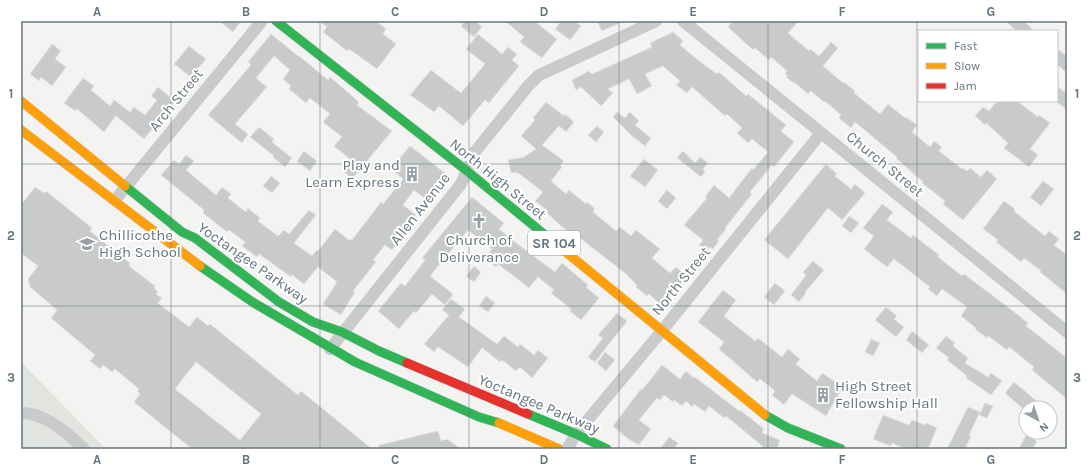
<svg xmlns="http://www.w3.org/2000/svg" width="1088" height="470" viewBox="0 0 1088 470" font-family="Karla,sans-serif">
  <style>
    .green { fill: #e2e5df }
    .building { fill: #c9cbcb; stroke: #e2e2e1; fill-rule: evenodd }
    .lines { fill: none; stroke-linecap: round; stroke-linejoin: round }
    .fast-casing { stroke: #cfd0d0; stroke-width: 10 }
    .slow-casing { stroke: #cfd0d0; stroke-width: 10 }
    .jam-casing { stroke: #cfd0d0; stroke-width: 10 }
    .street { stroke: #c8cacb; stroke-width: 12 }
    .fast { stroke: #30b455; stroke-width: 9 }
    .slow { stroke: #ff9f0a; stroke-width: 9 }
    .jam { stroke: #e5322d; stroke-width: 9 }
    .grid { fill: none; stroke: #64757f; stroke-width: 1; stroke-opacity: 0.55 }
    .labels { text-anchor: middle; stroke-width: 4; stroke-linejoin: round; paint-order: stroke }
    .shield { fill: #fff; stroke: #929ea5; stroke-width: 1 }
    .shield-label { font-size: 14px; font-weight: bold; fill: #64757f }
    .street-label { font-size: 15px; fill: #64757f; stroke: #fff }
    .poi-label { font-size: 15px; fill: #64757f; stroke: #fff; text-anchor: start }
    .neatline { fill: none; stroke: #64757f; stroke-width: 1.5 }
    .grid-label { font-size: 13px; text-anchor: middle; font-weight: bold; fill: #64757f }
  </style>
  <rect width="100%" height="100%" fill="#f3f3f1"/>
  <!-- green -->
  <path class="green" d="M21 362 106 449H21Z"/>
  <!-- building -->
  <path class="building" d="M219 21H241L233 32Z
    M319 21H376L386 29 383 34 396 44 377 69 349 49 347 51 323 32 327 27Z
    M465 21H475L482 27 474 37 461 26Z
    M505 21H534L557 39 542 58 520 42 524 37Z
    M561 21H574L581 26 570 40 555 29Z
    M597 21H624L602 31Z
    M733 21H799L788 33 809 51 810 49 819 56 831 42 838 48 823 66 843 83 844 82 855 91 854 93 880 114 888 104 905 118 906 117 917 125 912 132 930 147 934 141 942 147 939 151 962 169 963 168 967 171 970 168 981 177 987 170 997 179 963 220 943 204 945 201 922 183 923 182 896 158 897 157 855 122 851 128 839 118 841 115 825 101 824 102 811 91 808 94 794 82 793 83 786 77 788 76 785 74 787 71 771 57 769 60 755 48 753 50 728 27Z
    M673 32 683 41 680 45 699 61 717 74 719 72 746 96 748 94 786 125 781 131 794 142 774 167 772 165 750 192 752 194 725 228 726 229 717 240 719 241 713 249 710 247 707 251 699 245 703 240 684 225 707 198 705 197 714 185 729 198 752 168 753 170 768 152 752 139 748 143 737 133 742 128 727 114 725 116 692 87 687 93 676 85 680 81 663 66 645 74 652 86 637 94 629 79 608 89 613 93 601 106 581 87 576 90 572 80 589 71 592 74 652 47 650 43Z
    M271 34 298 56V55L328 80 330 77 344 89 359 102 357 105 392 131 352 179 342 170 350 159 334 146 342 137 323 122 330 114 310 98 306 103 289 89 291 86 283 79 290 70 274 56 256 78 267 87 235 124 248 134 242 143 208 115 251 65 248 62Z
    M478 34 502 54 508 47 517 54 512 60 519 66 489 103 485 100 463 126 439 106 434 112 410 95 431 70 461 93 485 64 466 49Z
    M52 44 61 51 55 59 66 67 52 86 41 77 39 81 30 74Z
    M189 46 206 59 191 77 174 64Z
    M83 78 94 86 91 90 110 106 114 100 130 112 134 107 145 115 157 100 151 96 158 87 175 101 144 139 116 116 104 132 77 109 75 111 64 103Z
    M1057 86 1067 94V110L1057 102Z
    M997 101H1017L1038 117 1039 115 1050 123 1030 149 1038 155 1029 167 1004 148 1008 143 986 123 985 125 975 116 983 107 989 111Z
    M546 102 564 116 565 114 574 122 566 132 559 126 542 145 564 161 560 165 562 167 551 181 566 194 569 190 586 204 587 202 595 209 593 212 616 231 620 227 631 236 636 230 660 249 652 258 670 273 676 267 687 276 662 306 649 294 647 296 636 287 637 285 625 273 594 249 575 234 573 235 561 226 547 213 548 211 535 201 543 192 517 172 511 173 508 160 524 157 536 149 521 136 535 120 533 118Z
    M617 112 625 118 630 112 639 121 635 125 651 138 645 146 632 136 613 117Z
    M597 126 604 132 596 142 588 135Z
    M259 127 274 139 272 142 292 158 285 167 273 157 274 156 250 137Z
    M410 146 450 177 430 203 414 190 403 205 416 215 402 233 404 235 392 250 385 245 373 260 376 262 353 291 355 292 341 315 323 304 337 282 318 267 304 284 292 275 291 277 259 254 257 257 242 246 245 242 229 230 227 232 203 213 204 210 161 175 174 160 179 164 186 155 194 161 186 170 216 195 222 187 231 194 228 198 246 212 248 208 260 218 258 221 278 236 284 230 289 234 309 210 316 215 294 243 312 256 317 250 318 251 335 229 349 240 351 239 352 240 381 202 383 204 403 179 391 169Z
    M304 151 317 161 310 171 297 161Z
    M683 151 695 163 700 157 708 163 703 169 705 172 701 177 677 158Z
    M644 159 658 170 645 187 630 176Z
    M826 164 837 174 835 176 851 189 855 184 865 193 842 220 828 208 788 259 764 240Z
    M271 176 280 183 272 193 263 186Z
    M1043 181 1054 189 1041 206 1030 197Z
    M35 187 44 193 46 191 92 228 90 231 130 263 129 266 155 286 154 288 158 292 156 294 162 298 158 303 189 327 197 317 208 326 210 324 298 395 301 391 372 449H192L134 402 140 394 137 391 139 389 115 369 112 372 103 365 100 369 90 361 95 355 51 318 57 310 30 287 28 279 38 266 21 253V205ZM196 362 261 414 240 440 175 389Z
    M667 190 676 198 667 209 658 201Z
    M472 197 504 223 499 229 515 242 555 272 562 263 588 285 586 287 599 298 581 320 570 311 571 309 551 293 554 290 538 277 529 288 498 264 496 267 484 258 492 249 468 230 430 276 453 294 445 305 432 294 416 313 414 311 399 329 378 311 401 283 405 286 425 260 422 258Z
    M1004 201 1015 209 1014 211 1045 236 1049 231 1059 239 1054 245 1067 255V294L1040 272 1041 271 1024 258 1021 262 996 242 998 240 983 229Z
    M882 204 893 212 887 220 911 238 913 235 939 255 938 257 962 276 964 274 1013 311 1028 323 1026 326 1067 358V399L1032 370 1034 367 1009 347 1007 350 988 336 987 338 975 329 976 328 961 316 967 307 942 289 937 296 928 289 930 287 894 259 887 267 864 249 874 236 863 228Z
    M849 216 859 223 851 233 842 226Z
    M813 261 824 270 805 292 806 293 799 302 791 295 806 275 803 272Z
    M474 266 481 272 474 282 466 276Z
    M775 283 785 291 774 305 764 297Z
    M723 290 736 300 724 316 755 341 758 338 782 357 788 349 800 359 796 364 817 381 822 373 843 387 826 416 792 394 784 405 772 395 775 391 760 379 757 382 719 349 724 342 698 322Z
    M486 296 495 303 488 312 479 306Z
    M451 299 465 309 459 317 497 344 504 336 518 347 520 344 534 355 538 350 548 358 532 378 520 367 516 371 502 360 500 362 482 348 468 367 438 347 434 352 424 344 449 315 442 310Z
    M886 307 897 316 894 319 904 327 896 337 875 320Z
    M617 313 627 321 595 362 588 357 603 338 598 335Z
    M912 331 929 345 922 353 906 340Z
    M946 336 955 343 953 346 968 358 965 363 988 377 991 373 1002 381 991 395 966 378 967 376 947 360 949 358 936 348Z
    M871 339 880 343 873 356 865 352Z
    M605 352 615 360 606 371 597 363Z
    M662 365 680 379 686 371 694 378 695 377 739 411 740 410 764 429 762 433 780 440 777 449H766L726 416 724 418 709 406 705 412 694 404 692 407 686 401 682 406 674 400 673 402 664 395 660 400 657 398 639 420 651 429 639 445 628 439 613 426 641 389 642 390Z
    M1014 382 1045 408H1022L1005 393Z
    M985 403 993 406 987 418 979 415Z
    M968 407 980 412 969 435 971 436 965 449H947Z
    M883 415 909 425 912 420 926 425V423L937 428 928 449H906L892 443 891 446 873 439Z
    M438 431 441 441 447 439 461 449H379V445Z
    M1026 435 1037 441 1033 449H1019Z
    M669 437 678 443 674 449H660Z"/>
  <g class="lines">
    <!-- fast casing -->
    <g class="fast-casing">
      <path id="fast" d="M276 21 467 171 556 244
        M125 186 182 232 195 238 279 302 313 322 342 332 379 351 407 363
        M200 266 254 303 355 362 479 417 499 423
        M528 414 576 434 607 449
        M765 415 788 428 841 449"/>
    </g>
    <!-- slow casing -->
    <g class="slow-casing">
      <path id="slow" d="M21 101 125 186
        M21 130 200 266
        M556 244 765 415
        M499 423 559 449"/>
    </g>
    <!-- jam casing -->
    <g class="jam-casing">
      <path id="jam" d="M407 363 528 414"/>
    </g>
    <!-- street -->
    <path class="street" d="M683 21 1067 332
      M1014 21 1026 31
      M1057 56 1067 65
      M115 200 262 21
      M330 349 461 184 474 153 528 86 539 75 546 72 656 21
      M21 413C44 412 69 434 84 449
      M567 449 576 434 661 332 821 133"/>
    <!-- fast -->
    <use href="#fast" class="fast"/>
    <!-- slow -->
    <use href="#slow" class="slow"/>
    <!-- jam -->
    <use href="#jam" class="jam"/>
  </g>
  <!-- grid -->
  <path class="grid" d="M171 21V449M320 21V449M469 21V449M619 21V449M768 21V449M917 21V449M21 164H1067M21 306H1067"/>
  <!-- icons -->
  <defs>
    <g id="building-bare" transform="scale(1.2)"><path d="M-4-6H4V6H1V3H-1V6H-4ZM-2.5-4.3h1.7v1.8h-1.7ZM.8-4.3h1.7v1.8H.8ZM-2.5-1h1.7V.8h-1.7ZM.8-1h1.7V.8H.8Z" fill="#96a1a7" stroke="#fff" stroke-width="2.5" paint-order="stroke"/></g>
    <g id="church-bare" transform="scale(1.2)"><path d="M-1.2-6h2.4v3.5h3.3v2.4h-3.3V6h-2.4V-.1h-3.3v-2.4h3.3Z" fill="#96a1a7" stroke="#fff" stroke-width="2.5" paint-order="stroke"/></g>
    <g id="school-bare" transform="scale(1.2)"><path d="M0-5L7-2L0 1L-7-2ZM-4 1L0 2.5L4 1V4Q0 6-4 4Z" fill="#96a1a7" stroke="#fff" stroke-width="2.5" paint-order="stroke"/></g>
  </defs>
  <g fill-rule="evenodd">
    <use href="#building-bare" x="412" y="174"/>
    <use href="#church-bare" x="479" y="221"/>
    <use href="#school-bare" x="87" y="244"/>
    <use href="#building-bare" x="823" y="395"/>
  </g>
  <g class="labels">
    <!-- shield labels -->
    <rect class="shield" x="528" y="231" width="52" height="24" rx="3"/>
    <g class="shield-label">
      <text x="554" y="248">SR 104</text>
    </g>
    <!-- street labels -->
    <g class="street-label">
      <text transform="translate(176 100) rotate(-51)" y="5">Arch Street</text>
      <text transform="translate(885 164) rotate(39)" y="5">Church Street</text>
      <text transform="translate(498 179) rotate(39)" y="5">North High Street</text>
      <text transform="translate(420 209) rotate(-52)" y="5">Allen Avenue</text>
      <text transform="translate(253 263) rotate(35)" y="5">Yoctangee Parkway</text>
      <text transform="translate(681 281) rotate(-51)" y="5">North Street</text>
      <text transform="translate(539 404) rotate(23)" y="5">Yoctangee Parkway</text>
    </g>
    <!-- poi labels -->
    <g class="poi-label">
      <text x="400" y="170" text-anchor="end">Play and<tspan x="400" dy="17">Learn Express</tspan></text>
      <text x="99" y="240">Chillicothe<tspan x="99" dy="17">High School</tspan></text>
      <text x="479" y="245" text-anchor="middle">Church of<tspan x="479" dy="17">Deliverance</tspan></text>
      <text x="835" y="391">High Street<tspan x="835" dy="17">Fellowship Hall</tspan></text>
    </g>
  </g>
  <!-- border -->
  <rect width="1088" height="470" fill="none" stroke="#ffffff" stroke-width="44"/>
  <!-- legend -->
  <rect x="918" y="30" width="140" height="72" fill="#ffffff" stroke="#c1c8cc"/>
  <rect x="926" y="43" width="20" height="6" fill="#30b455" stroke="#c1c8cc"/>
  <text x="954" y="50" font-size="12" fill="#64757f">Fast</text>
  <rect x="926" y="63" width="20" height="6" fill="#ff9f0a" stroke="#c1c8cc"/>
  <text x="954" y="70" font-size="12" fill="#64757f">Slow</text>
  <rect x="926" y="83" width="20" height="6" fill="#e5322d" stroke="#c1c8cc"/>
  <text x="954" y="90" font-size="12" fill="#64757f">Jam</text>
  <!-- north arrow -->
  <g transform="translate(1038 420) rotate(140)"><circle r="19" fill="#ffffff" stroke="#c1c8cc"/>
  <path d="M0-3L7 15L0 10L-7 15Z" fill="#96a1a7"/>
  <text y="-6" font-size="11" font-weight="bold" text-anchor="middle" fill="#64757f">N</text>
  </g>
  <rect x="22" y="22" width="1044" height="426" class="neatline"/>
  <g class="grid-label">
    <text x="97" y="16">A</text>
    <text x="246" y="16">B</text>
    <text x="395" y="16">C</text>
    <text x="544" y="16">D</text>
    <text x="693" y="16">E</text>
    <text x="842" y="16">F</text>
    <text x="991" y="16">G</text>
    <text x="11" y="98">1</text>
    <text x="1077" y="98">1</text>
    <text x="11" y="240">2</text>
    <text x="1077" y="240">2</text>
    <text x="11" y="382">3</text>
    <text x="1077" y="382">3</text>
    <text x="97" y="464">A</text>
    <text x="246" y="464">B</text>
    <text x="395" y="464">C</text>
    <text x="544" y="464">D</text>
    <text x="693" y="464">E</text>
    <text x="842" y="464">F</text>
    <text x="991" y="464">G</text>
  </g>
</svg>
